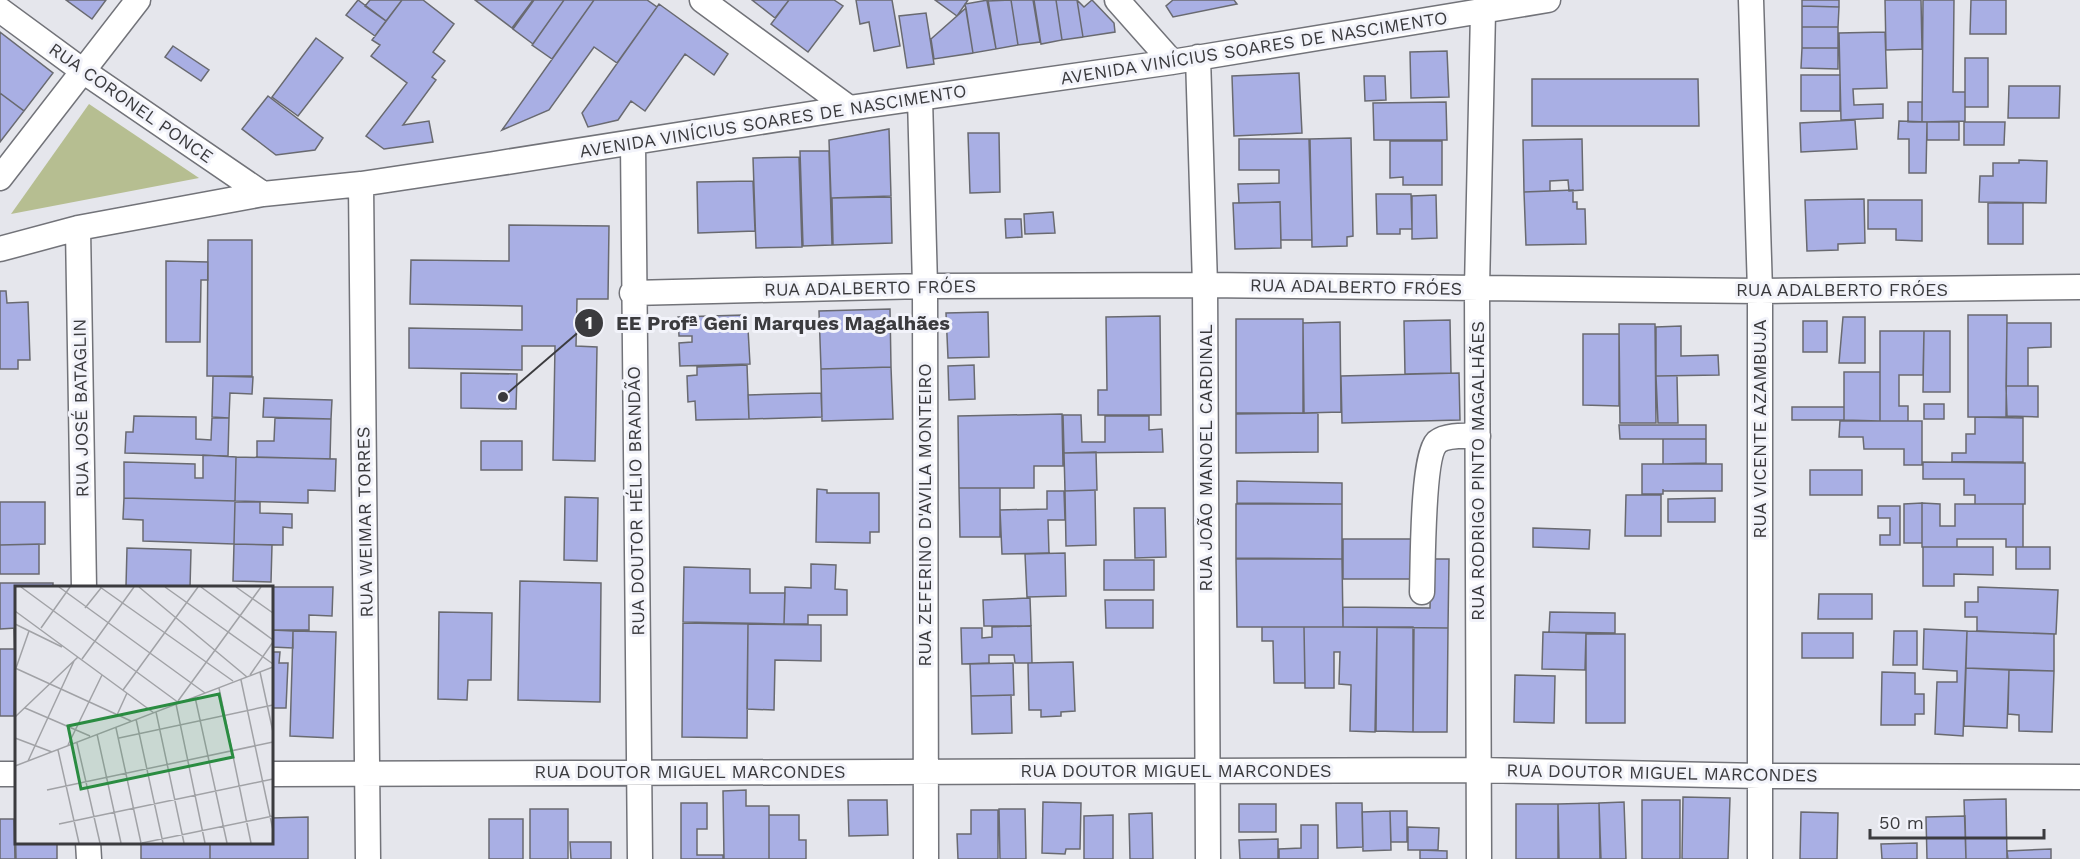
<svg xmlns="http://www.w3.org/2000/svg" width="2080" height="859" viewBox="0 0 2080 859" font-family="'Work Sans',sans-serif">
  <style>
    .green { fill: #b6be91 }
    .building { fill: #a9afe4; stroke: #696a70; stroke-width: 1.5 }
    .lines { fill: none; stroke-linecap: round; stroke-linejoin: round }
    .minor-casing { stroke: #727379; stroke-width: 27 }
    .minor { stroke: #fff; stroke-width: 24 }
    .labels { text-anchor: middle; stroke-width: 6; stroke-linejoin: round; paint-order: stroke }
    .street-label { font-size: 18px; fill: #3b3b3e; stroke: #f2f3fa }
    .inset-road { fill: none; stroke: #a1a2a6; stroke-width: 1.5 }
    .view { fill: #2a8c41; fill-opacity: 0.15; stroke: #2a8c41; stroke-width: 3 }
    .inset-edge { fill: none; stroke: #3b3b3e; stroke-width: 3 }
    .leader { fill: none; stroke: #3b3b3e; stroke-width: 2 }
    .callout-dot { fill: #3b3b3e; stroke: #f2f3fa; stroke-width: 2 }
    .mark-label { font-size: 18px; text-anchor: middle; font-weight: bold; fill: #fff }
    .callout-label { font-size: 20px; text-anchor: middle; font-weight: bold; fill: #3b3b3e; stroke: #f2f3fa; stroke-width: 6; stroke-linejoin: round; paint-order: stroke }
  </style>
  <rect width="100%" height="100%" fill="#e5e6ec"/>
  <!-- green -->
  <path class="green" d="M89 104 199 178 11 214Z"/>
  <!-- building -->
  <path class="building" d="M66 0H106L92 19Z
    M358 0 386 21 375 36 346 15Z
    M370 0H402L386 21 365 6Z
    M402 0H423L454 24 433 52 445 61 432 77 436 80 403 125 429 121 433 142 384 149 366 136 407 83 371 56 380 45 372 40Z
    M475 0H533L512 28Z
    M534 0H564L533 44 513 29Z
    M564 0H594L552 59 532 45Z
    M594 0H647L657 7 617 63 594 47 549 110 502 130Z
    M752 0H789L775 18Z
    M789 0H834L843 6 808 52 771 24Z
    M856 0H892L900 46 874 51 869 22 860 24Z
    M935 0H968L957 16Z
    M988 0 996 49 973 53 965 4Z
    M1011 0H1033L1040 42 1018 45Z
    M1011 0 1018 45 996 49 987 1Z
    M1034 0H1056L1062 40 1041 44Z
    M1056 0H1077L1083 37 1062 40Z
    M1077 0 1084 7 1092 0 1114 23 1115 32 1083 37Z
    M1173 0H1234L1237 4 1173 17 1166 6Z
    M1802 0H1839V7L1802 6Z
    M1885 0H1921L1922 49 1886 50Z
    M1923 0H1954L1953 92H1965V121L1922 122Z
    M1971 0H2006V34H1970Z
    M659 4 728 54 714 75 685 54 645 111 631 101 618 120 588 127 582 113Z
    M1802 6 1839 7 1838 27H1802Z
    M966 8 973 53 934 59 931 39Z
    M926 13 934 64 907 68 899 16Z
    M1802 27H1838V48H1802Z
    M0 32 53 73 24 111 0 93Z
    M1885 32 1887 88 1853 89 1854 105 1883 104V118L1841 120 1839 33Z
    M316 38 343 58 298 116 272 97Z
    M173 46 209 70 201 81 165 57Z
    M1802 48H1838V69L1801 68Z
    M1447 51 1449 97 1411 98 1410 52Z
    M1965 58H1988V107H1965Z
    M1299 73 1302 133 1234 136 1232 76Z
    M1801 75H1840V111H1801Z
    M1364 76H1385L1386 100 1365 101Z
    M1532 79H1698L1699 126H1532Z
    M2009 86H2060L2059 118H2008Z
    M0 93 24 111 0 142Z
    M268 96 323 138 315 150 276 155 242 129Z
    M1446 102 1447 140H1374L1373 103Z
    M1908 102H1922V122H1908Z
    M1855 120 1857 149 1801 152 1800 123Z
    M1899 121 1927 122 1926 173H1909V139H1898Z
    M1927 122H1959V140H1927Z
    M1964 122H2005L2004 145H1964Z
    M889 129 891 196 831 198 829 140Z
    M968 133H999L1000 192 970 193Z
    M1351 138 1353 236 1347 237V246L1312 247 1310 139Z
    M1239 139H1309L1312 240H1281L1280 202 1239 203 1238 184 1279 183V170H1239Z
    M1582 139 1583 190 1569 191 1568 180 1550 181V191L1524 192 1523 140Z
    M1390 141H1442V185H1403V177L1390 178Z
    M800 151H829L832 245 803 246Z
    M799 157 802 247 756 248 753 158Z
    M2019 160 2047 161 2046 203 1979 202 1980 176H1993V163H2019Z
    M753 181 755 231 698 233 697 182Z
    M1573 190V202H1577V209H1585L1586 244 1526 245 1524 192Z
    M1376 194H1411L1412 229H1400V234H1377Z
    M1436 195 1437 238 1412 239V196Z
    M891 197 892 243 833 245 832 198Z
    M1864 199 1865 243 1838 244V250L1807 251 1805 200Z
    M1868 200H1922V241L1896 240V229H1868Z
    M1280 202 1281 248 1235 249 1233 203Z
    M1988 203H2023V244H1988Z
    M1053 212 1055 233 1025 234 1024 214Z
    M1005 219H1021L1022 237 1006 238Z
    M509 225 609 226 608 299H577L576 346 597 347 595 461 553 460 555 346H522V370L409 368V328L522 330V306L410 304 411 260 509 261Z
    M208 240H252V376H207Z
    M166 261 208 262V280H201L200 342H166Z
    M0 291H6L7 303 28 302 30 360H18V369H0Z
    M890 309 891 367 821 369 819 311Z
    M988 312 989 357 948 358 946 313Z
    M743 315V328L748 329 750 364 680 366 679 343 692 342V336H679L678 317Z
    M1968 315H2007L2006 417H1968Z
    M1160 316 1161 415H1098V390H1107L1106 317Z
    M1843 317H1865V363H1839Z
    M1236 319H1303V413H1236Z
    M1450 320 1451 373 1405 374 1404 321Z
    M1803 321H1827V352H1803Z
    M1340 322 1341 412 1304 413 1303 323Z
    M2007 323H2051V347L2028 348V386H2006Z
    M1619 324H1655L1656 423H1620Z
    M1681 326V356L1718 355 1719 375 1656 376V327Z
    M1880 331H1924L1923 375H1899V406H1908V421H1880Z
    M1924 331H1950V392H1923Z
    M1583 334H1619V406L1583 405Z
    M747 365 749 419 696 420 695 401 688 402 687 376 697 375V367Z
    M974 365 975 399 949 400 948 366Z
    M891 367 893 419 822 421 821 369Z
    M1844 372H1880V421L1844 420Z
    M461 373 517 374 516 409 461 408Z
    M1459 373 1460 420 1342 423 1341 376Z
    M213 376 253 377 252 394 230 393 229 418 212 417Z
    M1656 376H1677L1678 423H1658Z
    M2006 386H2038V417L2007 416Z
    M821 393 822 417 749 419 748 395Z
    M264 398 332 400 331 419 263 417Z
    M1924 404H1944V419H1924Z
    M1792 407H1844V420H1792Z
    M1318 413V452L1236 453V414Z
    M1062 414 1063 466H1034V488H959L958 416Z
    M1063 415H1081L1082 442H1105V416H1149V430L1162 429 1163 452 1064 453Z
    M134 416 196 417V439L211 440 212 418H229L228 456 125 453 126 432H133Z
    M1975 417 2023 418V462H1952V453H1966V434H1975Z
    M275 418 331 419 330 459 257 457V441H274Z
    M1840 421H1922V465H1904V449H1864L1863 437H1839Z
    M1619 425H1706V439H1620Z
    M1663 439H1706V463L1663 464Z
    M481 441H522V470H481Z
    M1096 452 1097 490 1065 491 1064 453Z
    M203 455 236 457 235 501 124 498V462L195 464V478H203Z
    M236 457 336 459 335 491 308 490V503L235 501Z
    M1923 462 2025 463V504H1975V495H1964V479H1923Z
    M1642 464H1722V491H1663V489V494H1642Z
    M1810 470H1862V495H1810Z
    M1237 481 1342 483V504L1237 503Z
    M959 488H1000V537H960Z
    M817 489 827 490V493H879V532H870V543L816 542Z
    M1095 490 1096 545 1066 546 1065 491Z
    M1047 491H1064L1065 520H1048L1049 553 1002 554 1000 510 1047 509Z
    M1626 495H1661V536H1625Z
    M565 497 598 498 597 561 564 560Z
    M124 498 235 501 234 544 143 541V520L123 519Z
    M1715 498V522H1668V499Z
    M0 502H45V544L0 545Z
    M235 502H260V513L292 514V528L283 527V545L234 544Z
    M1922 503 1940 504V526H1955V504H2023V547H2006V539H1957V547H1922Z
    M1922 503V543H1904V504Z
    M1236 504H1342V559L1236 558Z
    M1878 506H1900V545H1880V535H1890V518H1878Z
    M1134 508H1165L1166 557 1135 558Z
    M1533 528 1590 530 1589 549 1533 547Z
    M1343 539H1416L1417 579H1343Z
    M39 544V574H0V545Z
    M234 544 272 545 271 582 233 581Z
    M1923 547H1993V575L1954 574V586H1923Z
    M2016 547H2050V569H2016Z
    M127 548 191 550 190 588 126 586Z
    M1065 553 1066 596 1027 597 1025 554Z
    M1236 559H1342L1343 627H1237Z
    M1431 559H1449L1448 628 1343 627V607L1430 608Z
    M1104 560H1154V590H1104Z
    M811 564 836 565 835 589 847 590V615H808V624H784L785 587 811 588Z
    M684 567 750 569V593H785L784 624 683 622Z
    M520 581 601 583 600 702 518 700Z
    M0 583H53V588H16V628L0 629Z
    M270 587H333L332 616 309 615V630H272Z
    M1978 587 2058 590 2056 634 1977 631V617H1965V602H1978Z
    M1819 594H1872V619H1818Z
    M1030 598 1031 626H984L983 600Z
    M1105 600H1153V628H1106Z
    M439 612 492 613 491 680H468L467 700 438 699Z
    M1550 612 1615 613V633L1549 632Z
    M683 623 748 624 747 738 682 737Z
    M748 624 821 625V661L775 660 774 710 747 709Z
    M1031 626 1032 663H1015L1014 655H989V663L962 664 961 628H982V638L992 637V627Z
    M1262 627H1304L1305 683H1274L1273 641H1262Z
    M1304 627H1377L1375 732 1350 731 1351 685 1339 684 1340 652H1334V688H1305Z
    M1377 627H1413V732L1376 731Z
    M1414 628H1448L1447 732H1413Z
    M14 629H16V663H15Z
    M1924 629 1967 631 1963 736 1935 734 1937 682H1957V671L1923 669Z
    M272 630 293 631V648L272 647Z
    M293 631 336 632 333 738 290 736Z
    M1894 631H1917V665H1893Z
    M1967 631 2054 634V671L1966 668Z
    M1543 632 1586 633 1585 670 1542 669Z
    M1802 633H1853V658H1802Z
    M1586 634H1625V723H1586Z
    M0 649H15L14 716H0Z
    M272 652H280L279 663H288L286 708H272Z
    M1073 662 1075 711 1061 712V716L1041 717V710H1029L1028 663Z
    M1013 663 1014 695 971 696 970 664Z
    M1966 668 2009 670 2007 728 1964 726Z
    M2009 670 2054 671 2052 732 2019 731V715L2008 714Z
    M15 672H16V730H15Z
    M1882 672 1915 673V694H1924V714H1915V725H1881Z
    M1515 675 1555 676 1554 723 1514 722Z
    M1011 695 1012 733 972 734 971 696Z
    M746 790V806H769V859H724L723 791Z
    M1683 797 1730 798 1728 859H1682Z
    M2006 799 2007 859H1966L1964 800Z
    M848 800H887L888 835 849 836Z
    M1642 800H1680V859H1642Z
    M1043 802 1081 803 1080 849H1066L1065 854 1042 853Z
    M1624 802 1626 859H1601L1599 803Z
    M681 803H707V829H697V855H723V859H681Z
    M1336 803H1362L1363 847 1337 848Z
    M1599 803 1600 859H1559L1558 804Z
    M1239 804H1276V832H1239Z
    M1516 804H1558V859H1516Z
    M15 806 16 842H57V859H16Z
    M530 809H568V859H530Z
    M999 809H1025L1026 859H1000Z
    M971 810H998V859H958L957 834H971Z
    M1390 811H1407V842H1391Z
    M1390 811 1391 850 1363 851 1362 812Z
    M1801 812 1838 813 1837 859H1800Z
    M1152 813 1153 859H1130L1129 814Z
    M769 815H799V840H806V859H769Z
    M1113 815V859H1084V816Z
    M1965 816 1966 859H1927L1926 817Z
    M308 817V859H210V842H272V818Z
    M0 819H14L15 859H0Z
    M489 819H523V859H489Z
    M1301 825H1318V859H1279V849L1301 848Z
    M1408 827 1439 828 1438 850H1408Z
    M1278 839V859H1240L1239 840Z
    M141 842H210V859H141Z
    M570 842H611V859H571Z
    M1917 843V859H1882L1881 844Z
    M2051 849V859H2008L2007 851Z
    M1420 850 1447 851V859H1420Z"/>
  <g class="lines">
    <!-- minor casing -->
    <g class="minor-casing">
      <path id="minor" d="M702 0 849 108
        M1117 0 1172 62
        M1751 0 1760 291V859
        M0 10 83 71 263 194
        M1198 57 1205 285 1208 859
        M920 98 925 286 926 859
        M633 143 640 859
        M0 178 138 0
        M361 184 368 859
        M78 228 84 588
        M0 249 78 228 263 194 361 184 494 164 849 108 1172 62 1548 0
        M632 293 925 286 1205 285 1760 291 2080 287
        M1422 592C1423 566 1422 457 1437 442 1447 434 1466 436 1478 436
        M0 774H16
        M272 774 1479 770 1760 776 2080 777
        M88 842 89 859
        M1479 859 1477 288 1483 12"/>
    </g>
    <!-- minor -->
    <use href="#minor" class="minor"/>
  </g>
  <g class="labels">
    <!-- street labels -->
    <g class="street-label">
      <text transform="translate(1254 48) rotate(-9)" y="6">AVENIDA VINÍCIUS SOARES DE NASCIMENTO</text>
      <text transform="translate(131 103) rotate(35)" y="6">RUA CORONEL PONCE</text>
      <text transform="translate(773 121) rotate(-9)" y="6">AVENIDA VINÍCIUS SOARES DE NASCIMENTO</text>
      <text transform="translate(1356 287) rotate(1)" y="6">RUA ADALBERTO FRÓES</text>
      <text transform="translate(870 288) rotate(-1)" y="6">RUA ADALBERTO FRÓES</text>
      <text x="1842" y="296">RUA ADALBERTO FRÓES</text>
      <text transform="translate(81 408) rotate(-91)" y="6">RUA JOSÉ BATAGLIN</text>
      <text transform="translate(1760 429) rotate(-90)" y="6">RUA VICENTE AZAMBUJA</text>
      <text transform="translate(1206 458) rotate(-90)" y="6">RUA JOÃO MANOEL CARDINAL</text>
      <text transform="translate(1478 471) rotate(-90)" y="6">RUA RODRIGO PINTO MAGALHÃES</text>
      <text transform="translate(636 501) rotate(-91)" y="6">RUA DOUTOR HÉLIO BRANDÃO</text>
      <text transform="translate(925 515) rotate(-90)" y="6">RUA ZEFERINO D'AVILA MONTEIRO</text>
      <text transform="translate(365 522) rotate(-91)" y="6">RUA WEIMAR TORRES</text>
      <text x="1176" y="777">RUA DOUTOR MIGUEL MARCONDES</text>
      <text x="690" y="778">RUA DOUTOR MIGUEL MARCONDES</text>
      <text transform="translate(1662 773) rotate(1)" y="6">RUA DOUTOR MIGUEL MARCONDES</text>
    </g>
  </g>
  <!-- overview -->
  <g transform="translate(15 586)">
    <rect width="258" height="258" fill="#e5e6ec"/>
    <path class="inset-road" d="M6 1 164 117M44 1 190 107M85 1 218 95M124 1 232 91M150 1 258 78M186 1 258 54M221 1 258 27M70 22 86 2M0 25 139 127M0 38 47 61M26 42 55 1M67 73 119 1M0 82 116 135M1 82 14 45M245 86 258 146M235 89 258 56M226 94 258 244M204 102 236 257M108 104 183 1M180 111 212 257M163 115 246 1M161 118 190 257M10 122 75 150M141 126 169 257M102 129 112 107M0 131 63 71M121 133 148 257M101 142 126 257M82 148 106 257M0 152 37 166M104 152 258 119M62 157 85 257M53 159 87 89M43 164 64 257M13 175 59 75M0 180 258 81M32 204 258 156M44 238 258 193M127 257 258 230"/>
    <path class="view" d="M204 108 218 171 66 203 53 140Z"/>
    <rect width="258" height="258" class="inset-edge"/>
  </g>
  <!-- callouts -->
  <path class="leader" d="M503 397L589 323"/>
  <g class="callout-dot">
    <circle cx="503" cy="397" r="6"/>
    <circle cx="589" cy="323" r="15"/>
  </g>
  <g class="mark-label">
    <text x="589" y="329">1</text>
  </g>
  <g class="callout-label">
    <text x="783" y="330">EE Profª Geni Marques Magalhães</text>
  </g>
  <!-- scale -->
  <path d="M1870 829v9h174v-9" fill="none" stroke="#3b3b3e" stroke-width="3"/>
  <text x="1879" y="829" font-size="18" fill="#3b3b3e" stroke="#f2f3fa" stroke-width="4.5" paint-order="stroke">50 m</text>
</svg>
